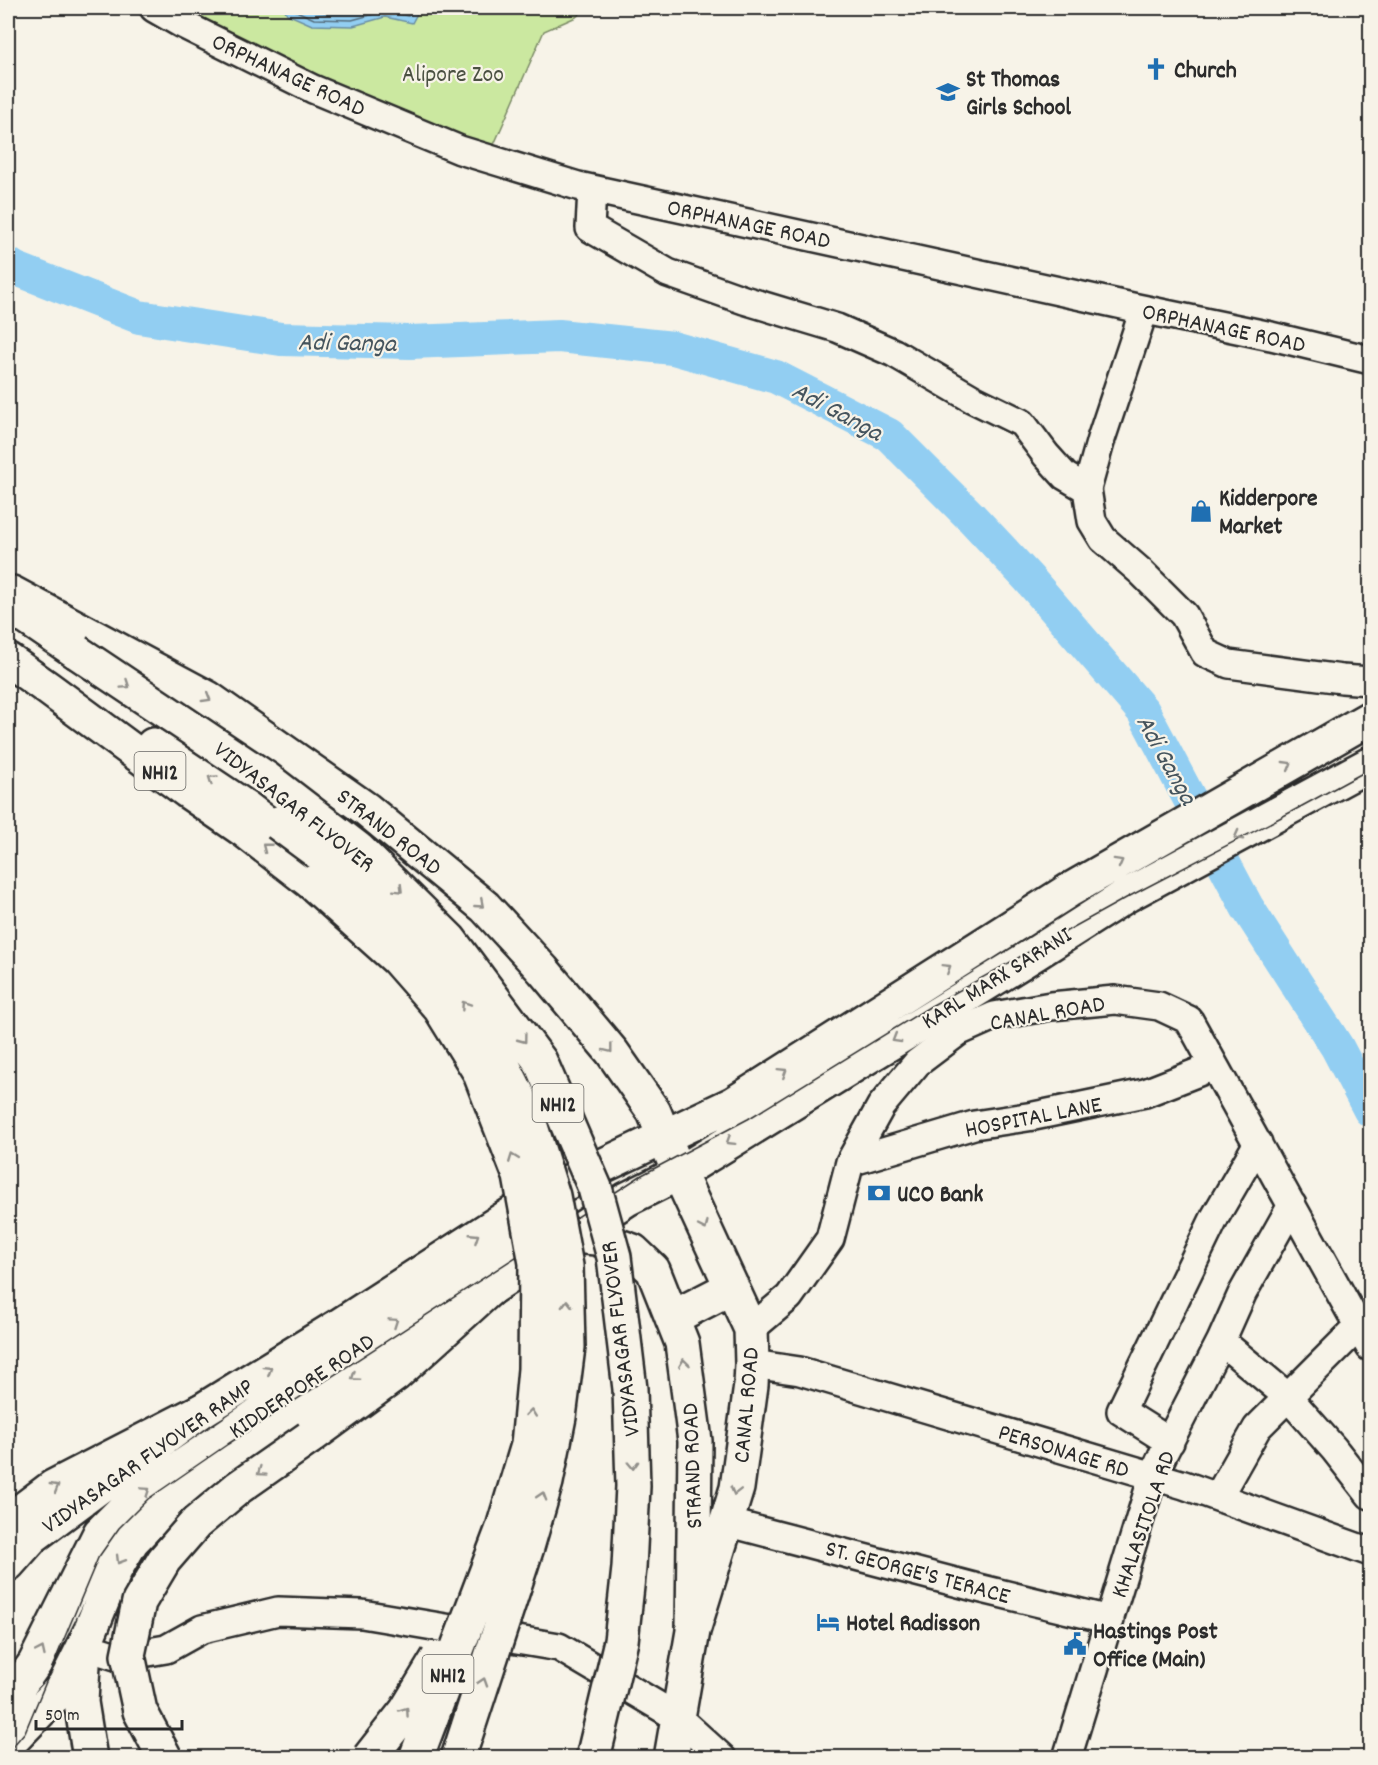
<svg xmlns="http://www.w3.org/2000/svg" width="1378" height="1765" viewBox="0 0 1378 1765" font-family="Dekko,sans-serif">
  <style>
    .green { fill: #cbe8a0; stroke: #7b8a66; stroke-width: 1.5 }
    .water { fill: #92cef2; stroke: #698da2; stroke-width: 1.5 }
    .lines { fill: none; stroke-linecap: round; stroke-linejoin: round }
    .shore { stroke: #546c7b; stroke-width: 1.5 }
    .river { stroke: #92cef2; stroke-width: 34 }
    .minor-casing { stroke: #2b2b2b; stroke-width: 32 }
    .major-casing { stroke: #2b2b2b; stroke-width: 38 }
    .highway-casing { stroke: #2b2b2b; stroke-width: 38 }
    .minor { stroke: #f7f3e8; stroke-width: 27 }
    .major { stroke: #f7f3e8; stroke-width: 33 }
    .highway { stroke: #f7f3e8; stroke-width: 33 }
    .tram { stroke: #2b2b2b; stroke-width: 1.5 }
    .highway-bridge-casing { stroke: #2b2b2b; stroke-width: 38; stroke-linecap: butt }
    .highway-bridge { stroke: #f7f3e8; stroke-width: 33 }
    .oneway { stroke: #918f8a }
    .labels { text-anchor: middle; stroke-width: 4.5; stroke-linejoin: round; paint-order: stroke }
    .shield { fill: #f7f3e8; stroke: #686764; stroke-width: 1.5 }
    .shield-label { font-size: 22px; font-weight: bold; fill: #2b2b2b }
    .poi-label { font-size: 24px; font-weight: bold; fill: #2b2b2b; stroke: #f7f3e8; text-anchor: start }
    .park-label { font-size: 24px; fill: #4b5142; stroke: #f7f3e8 }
    .street-label { font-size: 24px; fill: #2b2b2b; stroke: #f7f3e8 }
    .water-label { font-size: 26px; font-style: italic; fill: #45545d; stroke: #f7f3e8 }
  </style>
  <rect width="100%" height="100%" fill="#f7f3e8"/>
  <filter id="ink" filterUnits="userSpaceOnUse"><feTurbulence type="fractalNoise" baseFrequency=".0167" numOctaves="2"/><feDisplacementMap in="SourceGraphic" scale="12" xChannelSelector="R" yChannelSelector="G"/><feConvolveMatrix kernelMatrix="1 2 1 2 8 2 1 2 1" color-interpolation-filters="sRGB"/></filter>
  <g filter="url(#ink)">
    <!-- green -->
    <path class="green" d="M166 8H586L576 17 544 31 489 156Z"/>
    <!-- water -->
    <path class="water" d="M284 8H420L412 23 385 17 353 26 312 25 287 14Z"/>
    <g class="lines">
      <!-- shore -->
      <path class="shore" d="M290 8 314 19 352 20 385 11 408 16 413 8
        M306 8C325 16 349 13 369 8"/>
      <!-- river -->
      <path class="river" d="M8 264 14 268 139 317 281 339 410 342 559 336 673 348 776 377 889 435 972 518 1029 579 1143 711 1247 907 1337 1047 1370 1110"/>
      <!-- minor casing -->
      <g class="minor-casing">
        <path id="minor" d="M154 8 182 24 313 89 460 150 578 186 1132 307 1271 336 1370 360
          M592 189 590 228 668 273 744 300 837 328 894 353 973 399 1022 423 1046 455 1065 476 1087 489
          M1144 310 1101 439 1087 489 1092 521 1103 539 1141 572 1184 615 1205 653 1229 664 1342 679 1370 681
          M850 1162 974 1125 1034 1116 1145 1093 1214 1066
          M751 1329 789 1297 830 1239 850 1162 881 1106 917 1063 958 1032 994 1016 1051 1006 1115 1000 1159 1006 1189 1020 1370 1347
          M1221 1341 1288 1397 1334 1449 1370 1495
          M752 1364 800 1371 1184 1485 1370 1552
          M1170 1442 1121 1411 1215 1217 1258 1143
          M1218 1497 1257 1428 1359 1326
          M726 1522 978 1588 1110 1620
          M84 1646 119 1657 166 1649 202 1629 278 1611 362 1614 559 1647 677 1717 722 1758
          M1067 1758 1153 1476 1164 1452 1221 1341 1242 1294 1292 1205"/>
      </g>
      <!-- major casing -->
      <g class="major-casing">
        <path id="major" d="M12 593 208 698 366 809 485 907 543 970 612 1052 654 1112 679 1173 751 1329 752 1364 751 1385 737 1488 693 1631
          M585 1237 596 1238 633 1251 653 1270 682 1343 695 1441 693 1631 671 1758
          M672 1318 732 1287
          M8 1564 32 1537 201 1411 337 1327 541 1195 733 1104 1068 891 1370 718
          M8 1698 14 1693 35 1663 100 1533 133 1500 552 1214
          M8 1744 64 1686 84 1646 115 1570 132 1541 166 1506 387 1356 627 1199 679 1173 1036 953 1127 895 1370 764"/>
      </g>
      <!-- highway casing -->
      <g class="highway-casing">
        <path id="highway" d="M8 605 77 652
          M8 660 49 689 187 791 245 831 312 883
          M153 745 199 770 278 823
          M309 1438 395 1375 492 1287
          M8 1521 53 1487 201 1411
          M84 1646 81 1702 90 1758"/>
      </g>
      <!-- minor -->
      <use href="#minor" class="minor"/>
      <!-- major -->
      <use href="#major" class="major"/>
      <!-- highway -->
      <use href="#highway" class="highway"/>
      <!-- tram -->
      <path class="tram" d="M8 1752 25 1732 98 1558 119 1528 148 1499 228 1444 642 1175 748 1119 931 1006 1128 897 1291 812 1370 769"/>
      <!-- highway-bridge casing -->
      <g class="highway-bridge-casing">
        <path id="highway-bridge" d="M77 652 267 779 358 849 450 940 540 1061 595 1188 614 1257 630 1389 633 1486 629 1568 621 1641 593 1758
          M278 823 347 874 420 946 461 998 498 1055 526 1111 553 1196 566 1266 568 1347 559 1417 546 1482 527 1547 458 1758
          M312 883 397 959 440 1008 479 1071 520 1176 536 1263 535 1369 528 1445 503 1528 416 1758
          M165 1758 140 1711 128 1655 139 1602 164 1560 196 1523 239 1487 309 1438
          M369 1758 406 1711 438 1658"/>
      </g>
      <!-- highway-bridge -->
      <use href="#highway-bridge" class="highway-bridge"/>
    </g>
    <!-- one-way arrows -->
    <defs><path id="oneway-chevron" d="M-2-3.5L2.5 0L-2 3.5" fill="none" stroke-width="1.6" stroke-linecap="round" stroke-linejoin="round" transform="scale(1.5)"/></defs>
    <g class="oneway">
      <use href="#oneway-chevron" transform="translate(126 685) rotate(34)"/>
      <use href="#oneway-chevron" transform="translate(207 698) rotate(31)"/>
      <use href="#oneway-chevron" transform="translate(1288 765) rotate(-30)"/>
      <use href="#oneway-chevron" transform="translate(212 779) rotate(-146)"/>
      <use href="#oneway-chevron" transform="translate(1238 836) rotate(152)"/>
      <use href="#oneway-chevron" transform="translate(266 847) rotate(-142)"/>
      <use href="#oneway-chevron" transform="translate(1119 862) rotate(-29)"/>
      <use href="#oneway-chevron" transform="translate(399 889) rotate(45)"/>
      <use href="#oneway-chevron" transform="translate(480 904) rotate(41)"/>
      <use href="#oneway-chevron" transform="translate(947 968) rotate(-32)"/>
      <use href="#oneway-chevron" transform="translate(465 1005) rotate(-124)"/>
      <use href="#oneway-chevron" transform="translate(523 1039) rotate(53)"/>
      <use href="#oneway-chevron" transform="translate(896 1039) rotate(149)"/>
      <use href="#oneway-chevron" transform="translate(609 1049) rotate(52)"/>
      <use href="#oneway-chevron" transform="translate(783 1072) rotate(-32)"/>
      <use href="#oneway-chevron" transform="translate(730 1141) rotate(148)"/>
      <use href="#oneway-chevron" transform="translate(513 1158) rotate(-111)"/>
      <use href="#oneway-chevron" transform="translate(704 1226) rotate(65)"/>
      <use href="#oneway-chevron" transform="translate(475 1237) rotate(-33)"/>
      <use href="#oneway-chevron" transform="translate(567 1304) rotate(-91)"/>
      <use href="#oneway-chevron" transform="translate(394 1322) rotate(-34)"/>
      <use href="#oneway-chevron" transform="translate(684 1363) rotate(-98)"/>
      <use href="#oneway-chevron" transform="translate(268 1370) rotate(-32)"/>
      <use href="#oneway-chevron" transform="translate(355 1377) rotate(146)"/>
      <use href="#oneway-chevron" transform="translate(531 1413) rotate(-84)"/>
      <use href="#oneway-chevron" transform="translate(633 1465) rotate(88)"/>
      <use href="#oneway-chevron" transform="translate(261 1472) rotate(145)"/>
      <use href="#oneway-chevron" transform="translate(55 1487) rotate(-31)"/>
      <use href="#oneway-chevron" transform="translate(146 1491) rotate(-34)"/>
      <use href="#oneway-chevron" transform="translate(735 1491) rotate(104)"/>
      <use href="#oneway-chevron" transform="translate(542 1496) rotate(-73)"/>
      <use href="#oneway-chevron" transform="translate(120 1560) rotate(121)"/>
      <use href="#oneway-chevron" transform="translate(41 1651) rotate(-65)"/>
      <use href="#oneway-chevron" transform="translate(483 1682) rotate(-72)"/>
      <use href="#oneway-chevron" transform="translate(405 1711) rotate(-55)"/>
    </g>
  </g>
  <!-- icons -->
  <defs>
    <g id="church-bare" transform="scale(1.8)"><path d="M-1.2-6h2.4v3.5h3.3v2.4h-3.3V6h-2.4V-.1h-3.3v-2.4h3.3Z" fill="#1f6fb2" stroke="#f7f3e8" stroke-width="2.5" paint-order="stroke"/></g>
    <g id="school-bare" transform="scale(1.8)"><path d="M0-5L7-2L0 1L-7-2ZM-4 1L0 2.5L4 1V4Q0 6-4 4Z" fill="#1f6fb2" stroke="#f7f3e8" stroke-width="2.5" paint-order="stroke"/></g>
    <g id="shop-bare" transform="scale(1.8)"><path d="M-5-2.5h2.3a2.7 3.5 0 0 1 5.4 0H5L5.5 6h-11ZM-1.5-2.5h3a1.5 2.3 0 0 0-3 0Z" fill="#1f6fb2" stroke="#f7f3e8" stroke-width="2.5" paint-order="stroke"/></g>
    <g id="bank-bare" transform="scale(1.8)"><path d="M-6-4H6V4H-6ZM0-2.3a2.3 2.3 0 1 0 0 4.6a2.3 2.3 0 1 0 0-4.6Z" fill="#1f6fb2" stroke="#f7f3e8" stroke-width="2.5" paint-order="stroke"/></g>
    <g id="hotel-bare" transform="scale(1.8)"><path d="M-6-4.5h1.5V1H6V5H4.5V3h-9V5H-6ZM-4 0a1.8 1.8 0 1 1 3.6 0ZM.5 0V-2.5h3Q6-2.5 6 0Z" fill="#1f6fb2" stroke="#f7f3e8" stroke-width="2.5" paint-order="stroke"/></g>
    <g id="civic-bare" transform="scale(1.8)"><path d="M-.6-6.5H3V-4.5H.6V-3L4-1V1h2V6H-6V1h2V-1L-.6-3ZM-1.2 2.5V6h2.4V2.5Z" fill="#1f6fb2" stroke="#f7f3e8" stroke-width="2.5" paint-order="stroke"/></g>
  </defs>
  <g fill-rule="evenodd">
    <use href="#church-bare" x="1156" y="69"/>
    <use href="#school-bare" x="948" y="92"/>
    <use href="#shop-bare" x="1201" y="511"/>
    <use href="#bank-bare" x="879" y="1193"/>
    <use href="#hotel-bare" x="828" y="1622"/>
    <use href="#civic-bare" x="1075" y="1644"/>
  </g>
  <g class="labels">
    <!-- shield labels -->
    <g class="shield">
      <rect x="134.5" y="752" width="51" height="38" rx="4.5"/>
      <rect x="532.5" y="1084" width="51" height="38" rx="4.5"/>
      <rect x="422.5" y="1655" width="51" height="38" rx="4.5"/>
    </g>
    <g class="shield-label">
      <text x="160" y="779">NH12</text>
      <text x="558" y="1111">NH12</text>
      <text x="448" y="1682">NH12</text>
    </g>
    <!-- poi labels -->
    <g class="poi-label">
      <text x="1174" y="77">Church</text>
      <text x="966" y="86">St Thomas<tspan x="966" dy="28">Girls School</tspan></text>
      <text x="1219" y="505">Kidderpore<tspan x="1219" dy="28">Market</tspan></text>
      <text x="897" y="1201">UCO Bank</text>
      <text x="846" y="1630">Hotel Radisson</text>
      <text x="1093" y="1638">Hastings Post<tspan x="1093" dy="28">Office (Main)</tspan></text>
    </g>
    <!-- park labels -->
    <g class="park-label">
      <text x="453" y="81">Alipore Zoo</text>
    </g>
    <!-- street labels -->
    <g class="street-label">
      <text transform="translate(289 74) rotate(25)" y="8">ORPHANAGE ROAD</text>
      <text transform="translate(749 223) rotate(12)" y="8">ORPHANAGE ROAD</text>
      <text transform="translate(1224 327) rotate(12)" y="8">ORPHANAGE ROAD</text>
      <text transform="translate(295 806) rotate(38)" y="8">VIDYASAGAR FLYOVER</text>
      <text transform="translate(390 831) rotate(38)" y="8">STRAND ROAD</text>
      <text transform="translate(996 977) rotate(-32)" y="8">KARL MARX SARANI</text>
      <text transform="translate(1047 1012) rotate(-10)" y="8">CANAL ROAD</text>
      <text transform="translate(1033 1116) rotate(-11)" y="8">HOSPITAL LANE</text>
      <text transform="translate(619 1339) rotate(-97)" y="8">VIDYASAGAR FLYOVER</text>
      <text transform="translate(301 1385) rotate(-34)" y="8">KIDDERPORE ROAD</text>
      <text transform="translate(745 1405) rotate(-85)" y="8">CANAL ROAD</text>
      <text transform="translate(1064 1450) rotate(17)" y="8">PERSONAGE RD</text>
      <text transform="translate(147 1455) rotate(-35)" y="8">VIDYASAGAR FLYOVER RAMP</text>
      <text transform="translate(691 1466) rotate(-92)" y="8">STRAND ROAD</text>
      <text transform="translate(1142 1524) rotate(-71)" y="8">KHALASITOLA RD</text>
      <text transform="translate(918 1571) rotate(15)" y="8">ST. GEORGE'S TERACE</text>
    </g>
    <!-- water labels -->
    <g class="water-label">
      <text transform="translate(347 341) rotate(1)" y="9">Adi Ganga</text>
      <text transform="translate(838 410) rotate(28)" y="9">Adi Ganga</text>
      <text transform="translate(1168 759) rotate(61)" y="9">Adi Ganga</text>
    </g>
  </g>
  <!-- margin -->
  <rect width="1378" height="1765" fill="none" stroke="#f7f3e8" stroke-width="30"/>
  <rect x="15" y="15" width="1348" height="1735" fill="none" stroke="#2b2b2b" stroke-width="2" filter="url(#ink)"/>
  <!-- scale -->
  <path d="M36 1720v9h146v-9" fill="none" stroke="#2b2b2b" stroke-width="3"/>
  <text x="45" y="1720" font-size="18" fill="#2b2b2b" stroke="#f7f3e8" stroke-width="4.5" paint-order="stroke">50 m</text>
</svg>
